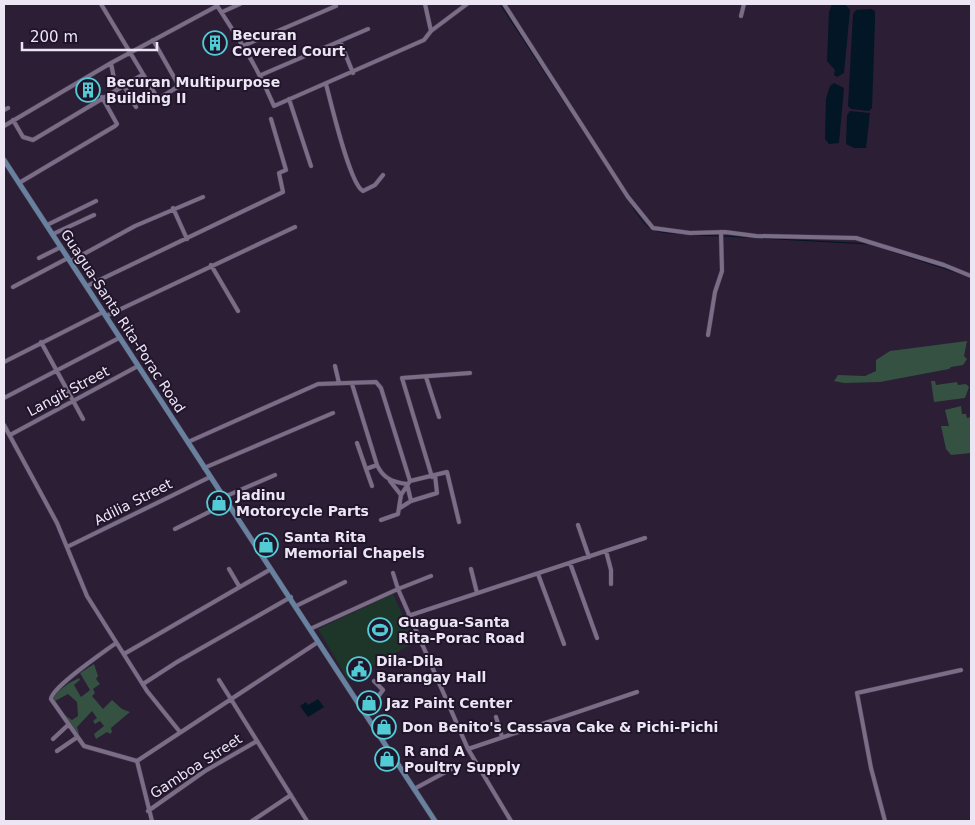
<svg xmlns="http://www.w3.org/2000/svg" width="975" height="825" viewBox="0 0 975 825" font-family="'DejaVu Sans',sans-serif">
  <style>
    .green { fill: #1d3629 }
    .forest { fill: #355142 }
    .water { fill: #021625 }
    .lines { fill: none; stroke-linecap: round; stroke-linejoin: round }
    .stream { stroke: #021625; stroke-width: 1 }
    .minor-casing { stroke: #43394c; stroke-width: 5 }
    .secondary-casing { stroke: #43394c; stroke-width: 6 }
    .minor { stroke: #7b6d88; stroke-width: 4 }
    .secondary { stroke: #68819f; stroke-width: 5 }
    .labels { text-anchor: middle; stroke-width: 4; stroke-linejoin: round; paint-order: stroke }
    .poi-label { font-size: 14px; font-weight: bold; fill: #ece5f4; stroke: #21152b; text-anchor: start }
    .street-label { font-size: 14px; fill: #ece5f4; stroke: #21152b }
  </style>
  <rect width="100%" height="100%" fill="#2b1e35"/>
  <!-- green -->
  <path class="green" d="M393 594 415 642 348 680 318 629Z"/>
  <!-- forest -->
  <path class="forest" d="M967 341 964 356 967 359 963 365 951 367 949 369 880 382 844 383 834 381 838 375 865 376 876 371V360L890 351Z
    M931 381H935L936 385 957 382 958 385 966 384 969 387 965 398 934 402Z
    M961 406 962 414H966L967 418 971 417V453L951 455 946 449 941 426H949L945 410Z
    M94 664 98 676 96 679 100 684 93 689 95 693 92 696 103 709 112 700 122 709 130 712 111 728 112 732 110 734 107 732 96 739 94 734 104 726 100 721 95 724 93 721 97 718 92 711 77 727 79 734 77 737 63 714 72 720 78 716 77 702 68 694 55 701 52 696 69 683 79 678 80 680 74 685 81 697 90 690 80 673Z"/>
  <!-- water -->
  <path class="water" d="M832 4H845L850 10 844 73 837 77 834 75 835 70 827 61 829 12Z
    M871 9 875 11V20L872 108 869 111 851 109 848 106 853 14 856 10Z
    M834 83 844 88 839 143 829 144 825 139 826 99 830 86Z
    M850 111 870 113 866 148H854L846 144 847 115Z
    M318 699 324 707 308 717 300 706 306 702 308 705Z"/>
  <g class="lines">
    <!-- stream -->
    <path class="stream" d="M500 4 598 153
      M629 201C649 232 648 232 686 234
      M693 235 719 236
      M723 236 868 244
      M891 251 961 274"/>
    <!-- minor casing -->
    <g class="minor-casing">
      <path id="minor" d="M101 4 158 99 179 86 153 40
        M216 4C239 40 257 65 274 106L424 40 431 31 425 4
        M504 4 628 197 653 228 690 233 725 232 756 236 856 238 944 265 971 276
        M222 12 240 4
        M741 16 744 4
        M431 31 467 4
        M340 41 353 73
        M245 45 336 6
        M111 63 116 89
        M261 75 368 29
        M326 84C331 103 350 185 363 191L375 185 383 175
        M124 86 136 107
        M289 99 311 166
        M4 110 8 108
        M13 120 23 137 33 140 142 75
        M4 126 111 63 217 6
        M19 183 115 126 117 124 102 97
        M173 208 187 239
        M47 225 96 201
        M53 234 94 215
        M39 258 61 247
        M71 261 135 226 203 197
        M211 265 238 311
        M87 286 283 192 279 173 286 170 271 119
        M13 287 68 258
        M106 316 295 227
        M708 335 715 292 722 271 721 232
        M41 342 83 419
        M4 362 103 312
        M335 366 339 383
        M426 377 439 417
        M352 384 377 465
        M4 398 119 338
        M4 425 57 523 87 596 147 691 180 732
        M10 435 138 366
        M188 442 318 384 376 382 381 388 410 481 401 495 398 514 381 520
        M357 443 366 469
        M204 468 333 413
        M432 477 402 378 470 373
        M390 481 401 495
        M410 481 447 472 459 522
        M372 486 366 469 377 465C383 478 392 482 407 484L411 501
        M224 497 275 475
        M400 508 411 501 437 493 435 475
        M578 525 589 557
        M175 529 227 503
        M67 547 210 477
        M606 551 611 570V584
        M570 563 597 638
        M229 569 239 586
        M471 569 477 593
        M538 574 564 644
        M431 576 398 589 468 749 511 821
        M296 606 345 582
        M408 616 645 538
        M310 629 398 589 393 573
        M116 643C104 652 52 687 51 699L84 746 137 761 152 821
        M124 654 271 569
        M219 680 307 821
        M143 684 177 662 291 597
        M365 714 383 690 374 681
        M496 717 502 737
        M53 739 68 725
        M468 749 637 692
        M57 751 76 738
        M137 761 318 642
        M414 789 455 767
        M148 811 205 771 257 741
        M252 821 291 795
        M885 821 871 768 857 693 961 670"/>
    </g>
    <!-- secondary casing -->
    <g class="secondary-casing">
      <path id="secondary" d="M4 160C146 381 292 600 435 821"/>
    </g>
    <!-- minor -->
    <use href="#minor" class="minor"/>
    <!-- secondary -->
    <use href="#secondary" class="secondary"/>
  </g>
  <!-- icons -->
  <defs>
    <g id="building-ring" transform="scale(1.25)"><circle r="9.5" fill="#21152b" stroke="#51ccd5" stroke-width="1.5"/><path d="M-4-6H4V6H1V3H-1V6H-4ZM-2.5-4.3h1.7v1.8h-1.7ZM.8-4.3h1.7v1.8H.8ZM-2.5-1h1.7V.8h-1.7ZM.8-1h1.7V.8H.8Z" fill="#51ccd5"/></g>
    <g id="shop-ring" transform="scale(1.25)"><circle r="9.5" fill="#21152b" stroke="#51ccd5" stroke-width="1.5"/><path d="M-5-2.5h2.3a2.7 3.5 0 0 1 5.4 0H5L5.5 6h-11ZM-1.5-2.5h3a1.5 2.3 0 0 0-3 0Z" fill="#51ccd5"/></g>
    <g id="stadium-ring" transform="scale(1.25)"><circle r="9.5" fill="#21152b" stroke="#51ccd5" stroke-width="1.5"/><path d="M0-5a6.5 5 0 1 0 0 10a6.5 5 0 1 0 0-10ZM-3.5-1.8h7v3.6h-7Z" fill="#51ccd5"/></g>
    <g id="civic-ring" transform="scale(1.25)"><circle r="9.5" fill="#21152b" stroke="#51ccd5" stroke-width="1.5"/><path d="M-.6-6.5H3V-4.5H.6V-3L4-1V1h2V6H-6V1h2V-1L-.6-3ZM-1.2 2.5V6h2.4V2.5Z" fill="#51ccd5"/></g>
  </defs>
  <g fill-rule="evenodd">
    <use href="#building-ring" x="215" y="43"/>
    <use href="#building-ring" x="88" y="90"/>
    <use href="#shop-ring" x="219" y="503"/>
    <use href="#shop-ring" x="266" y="545"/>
    <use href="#stadium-ring" x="380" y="630"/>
    <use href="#civic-ring" x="359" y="669"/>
    <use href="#shop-ring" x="369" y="703"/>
    <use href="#shop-ring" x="384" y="727"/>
    <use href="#shop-ring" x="387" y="759"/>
  </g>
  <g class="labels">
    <!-- poi labels -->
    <g class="poi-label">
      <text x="232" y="40">Becuran<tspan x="232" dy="16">Covered Court</tspan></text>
      <text x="106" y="87">Becuran Multipurpose<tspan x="106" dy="16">Building II</tspan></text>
      <text x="236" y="500">Jadinu<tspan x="236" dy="16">Motorcycle Parts</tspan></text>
      <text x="284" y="542">Santa Rita<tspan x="284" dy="16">Memorial Chapels</tspan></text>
      <text x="398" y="627">Guagua-Santa<tspan x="398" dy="16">Rita-Porac Road</tspan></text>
      <text x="376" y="666">Dila-Dila<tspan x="376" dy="16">Barangay Hall</tspan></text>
      <text x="386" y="708">Jaz Paint Center</text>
      <text x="402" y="732">Don Benito's Cassava Cake &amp; Pichi-Pichi</text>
      <text x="404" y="756">R and A<tspan x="404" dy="16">Poultry Supply</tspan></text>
    </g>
    <!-- street labels -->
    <g class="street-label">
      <text transform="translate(123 321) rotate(57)" y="5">Guagua-Santa Rita-Porac Road</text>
      <text transform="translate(68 391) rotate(-28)" y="5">Langit Street</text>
      <text transform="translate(133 502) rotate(-27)" y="5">Adilia Street</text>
      <text transform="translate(196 766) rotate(-33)" y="5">Gamboa Street</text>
    </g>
  </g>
  <!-- border -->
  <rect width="975" height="825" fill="none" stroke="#ece5f4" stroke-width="10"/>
  <!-- scale -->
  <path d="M22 42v8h135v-8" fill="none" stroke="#ece5f4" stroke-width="2.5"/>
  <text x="30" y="42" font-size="15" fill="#ece5f4" stroke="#21152b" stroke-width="4" paint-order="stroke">200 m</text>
</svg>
